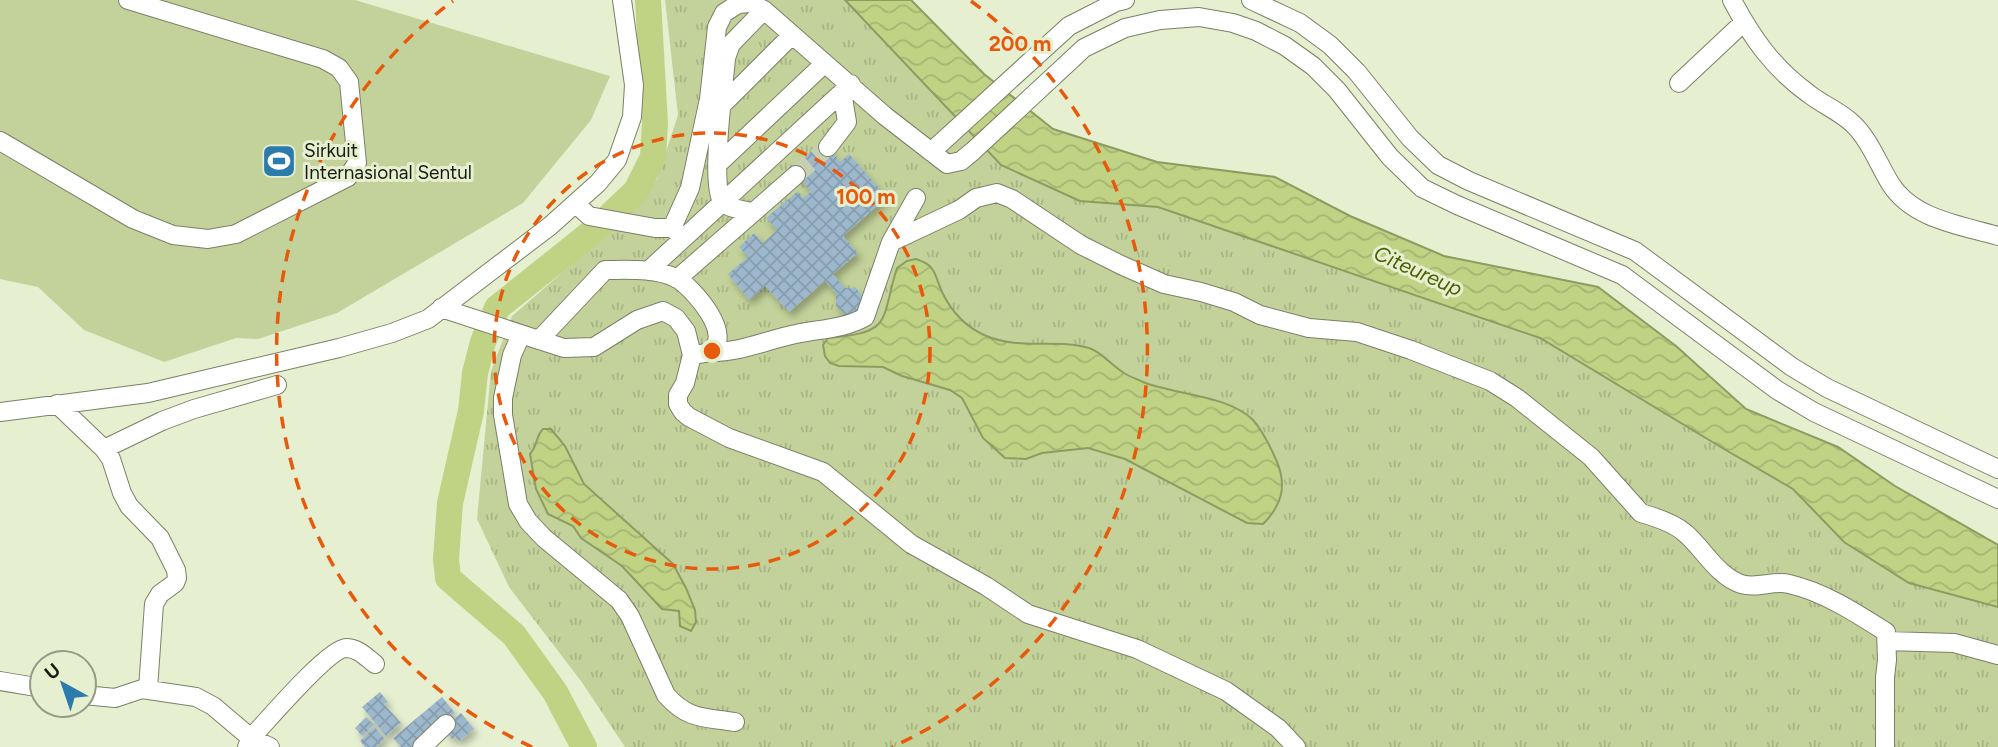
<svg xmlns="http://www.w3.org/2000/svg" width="1998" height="747" viewBox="0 0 1998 747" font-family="Figtree,sans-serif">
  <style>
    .grass { fill: url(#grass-tufts) }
    .pitch { fill: #c3d29a }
    .water { fill: url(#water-waves); stroke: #8e9c62; stroke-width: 2 }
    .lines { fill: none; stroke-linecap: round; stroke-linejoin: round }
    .river { stroke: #c0d385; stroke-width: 26 }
    .building { fill: url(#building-cross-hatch); filter: url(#shadow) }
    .minor-tunnel { stroke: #c7cfb3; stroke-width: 18; stroke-dasharray: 18 9; stroke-linecap: butt }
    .minor-casing { stroke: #798165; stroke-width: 20 }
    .minor { stroke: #fff; stroke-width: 18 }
    .ring { fill: none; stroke: #e8590c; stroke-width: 3.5; stroke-dasharray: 12 9 }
    .labels { text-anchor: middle; stroke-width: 6; stroke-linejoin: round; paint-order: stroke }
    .poi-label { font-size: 19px; fill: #181b10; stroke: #e6efd0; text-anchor: start }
    .water-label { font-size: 21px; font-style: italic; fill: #505f03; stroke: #e6efd0 }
    .centre { fill: #e8590c; stroke: #e6efd0; stroke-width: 3.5 }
    .ring-label { font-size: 21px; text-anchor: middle; font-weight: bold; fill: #e8590c; stroke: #e6efd0; stroke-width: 6; stroke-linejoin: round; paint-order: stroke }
  </style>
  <defs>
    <pattern id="grass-tufts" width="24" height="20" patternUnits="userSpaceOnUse" patternTransform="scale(1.75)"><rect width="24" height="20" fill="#c3d29a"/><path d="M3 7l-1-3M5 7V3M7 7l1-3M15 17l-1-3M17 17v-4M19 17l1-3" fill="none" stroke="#a7b484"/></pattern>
    <pattern id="water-waves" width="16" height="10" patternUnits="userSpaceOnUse" patternTransform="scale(1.75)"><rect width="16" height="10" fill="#c0d385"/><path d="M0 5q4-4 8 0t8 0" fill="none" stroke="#a4b572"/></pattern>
    <pattern id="building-cross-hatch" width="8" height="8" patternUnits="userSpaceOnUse" patternTransform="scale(1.75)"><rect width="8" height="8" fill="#9db8cc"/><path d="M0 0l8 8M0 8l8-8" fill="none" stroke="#869eae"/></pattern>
    <filter id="shadow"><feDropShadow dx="3.5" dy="5.5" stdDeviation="3.5" flood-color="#0004"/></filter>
  </defs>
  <rect width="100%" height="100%" fill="#e6efd0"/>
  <!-- grass -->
  <path class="grass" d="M665 0H845L1001 165 1080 201 1158 207 1540 338 1724 449 1793 489 1844 542 1909 583 1998 607V747H625L581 681 509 587 477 519 491 371 512 316 630 214 657 179 678 115Z"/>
  <!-- pitch -->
  <path class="pitch" d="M0 0H355L610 76 591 120 523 203 337 313 258 339 236 338 164 362 84 330 38 287 0 279Z"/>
  <!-- water -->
  <path class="water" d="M845 0H911L984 74 1053 129 1157 162 1275 177 1350 216 1444 256 1598 287 1676 346 1746 409 1838 447 1895 486 1998 545V607L1909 583 1844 542 1793 489 1724 449 1540 338 1158 207 1080 201 1001 165Z
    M916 259C938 266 934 276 943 294 952 312 967 327 984 335 1020 351 1056 338 1089 348 1102 352 1112 366 1124 373 1130 377 1137 379 1143 382 1176 395 1228 395 1253 420 1263 431 1271 448 1277 462 1287 486 1282 505 1263 524L1247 523 1125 459 1088 448 1042 453 1026 459 1005 458 983 438 962 398 950 390 902 376 883 367 839 366 830 363 825 356 823 345 828 338C894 332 880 322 897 268L907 261Z
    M543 429H551L565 446 584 484 673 564 686 588 695 610 696 622 691 631 680 626 679 611 662 609 622 566 581 538 573 526 548 514 536 489 530 454C538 445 536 435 543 429Z"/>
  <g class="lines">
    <!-- river -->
    <path class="river" d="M584 747 555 692 514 635 448 578 446 559 450 503 471 411 475 373 483 342 497 308 596 229 636 191 653 157 655 123 648 0"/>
  </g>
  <!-- building -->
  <path class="building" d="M823 141 840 162 849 154 887 197 843 236 858 253 833 274 845 288H856L863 297V308L855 315 844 314 836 306V293L825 281 789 312 765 286 749 300 728 274 748 257 739 247 754 233 763 243 777 230 766 218 798 191 803 198 811 191 791 169Z
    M380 692 388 702 384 704 401 723 386 736 362 707Z
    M442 697 455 713 414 747H401L393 738Z
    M461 713 474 729 459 741 455 736 452 739 445 731 446 725Z
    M366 717 374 725 362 736 355 728Z
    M375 727 385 739 376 747H365L360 741Z"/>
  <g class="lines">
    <!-- minor-tunnel -->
    <path class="minor-tunnel" d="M796 175 828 147"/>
    <!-- minor casing -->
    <g class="minor-casing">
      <path id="minor" d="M1251 0 1300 23 1330 45 1357 72 1410 138 1438 165 1469 181 1635 251 1792 367 1827 388 1998 469
        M1732 0C1752 38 1774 69 1809 94 1823 105 1841 112 1853 124 1869 139 1879 165 1890 183 1912 219 1960 225 1998 236
        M1679 83 1744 22
        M722 105 792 35
        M0 141 133 219 173 235 208 239 236 234 348 177 357 163 349 82 339 68 323 59 128 0
        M828 147 847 122 842 92
        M931 152 1069 26 1116 2 1125 0
        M718 164 824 64
        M576 204 589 216 655 228H672L679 234
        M752 212C743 210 728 209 722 201 710 182 724 85 726 58L731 44 764 10
        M672 228 690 188 709 99 717 27 724 13 738 4 750 3 764 10 885 116 947 164 961 161 973 151 1084 48 1125 28 1160 20 1199 17 1233 23 1256 31 1285 46 1313 66 1337 90 1390 157 1422 188 1457 205 1622 275 1777 390 1814 412 1998 499
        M891 242 959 210 976 198 997 193 1012 199 1081 245 1121 265 1164 284 1201 292 1234 302 1260 315 1309 328 1357 332 1411 350 1490 381 1517 398 1591 457 1641 513C1655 517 1674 523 1685 533 1703 548 1717 576 1741 584 1757 589 1774 580 1789 584 1824 592 1856 613 1886 632L1887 660 1885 677V747
        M648 271 851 84
        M677 279 796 175
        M441 308 539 340 605 270C628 270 655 268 676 278 693 287 737 338 708 352 704 354 696 354 692 355
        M521 335 512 355 503 398V415L518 504 528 521 544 538 619 600 630 616 666 695C688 720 704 717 735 722
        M539 340 564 348 594 347 637 320 663 311 676 318 686 331 692 355 685 383 678 395V404L683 412 689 417 729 438 823 472 911 544 986 586 1028 614 1137 649 1226 691 1278 728 1296 747
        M709 352C740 353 766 340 796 334 819 329 844 329 865 317L891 242 916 198
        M57 404 104 449 111 459 122 493 129 506 160 538 176 570 177 578 175 583 160 594 154 604 148 689
        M0 412 148 393 339 348 392 333 428 319 550 226 598 183 617 160 632 117 634 85 622 0
        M104 449 162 421 194 409 277 385
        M1887 641 1954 643 1998 655
        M0 681 42 688
        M84 695 115 698 142 689 196 697 213 706 251 738 270 747
        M247 747 251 738C267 721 328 649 346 648 358 648 366 657 375 664
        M422 747 446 724"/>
    </g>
    <!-- minor -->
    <use href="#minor" class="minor"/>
  </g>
  <!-- distance rings -->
  <g class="ring">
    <circle cx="712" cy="351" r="218"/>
    <path d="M532 747A435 435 0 0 1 453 1M971 1A435 435 0 0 1 892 747"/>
  </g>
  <!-- icons -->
  <defs>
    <g id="stadium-square" transform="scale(1.75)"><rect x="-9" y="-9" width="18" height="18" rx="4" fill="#2b7cad" stroke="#e6efd0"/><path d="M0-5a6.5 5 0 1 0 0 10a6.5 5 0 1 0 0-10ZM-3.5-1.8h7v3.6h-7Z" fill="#fff"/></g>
  </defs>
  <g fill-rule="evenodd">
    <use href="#stadium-square" x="279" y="161"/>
  </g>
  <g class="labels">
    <!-- poi labels -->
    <g class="poi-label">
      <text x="304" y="157">Sirkuit<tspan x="304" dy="22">Internasional Sentul</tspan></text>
    </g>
    <!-- water labels -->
    <g class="water-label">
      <text transform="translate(1418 271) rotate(24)" y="7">Citeureup</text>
    </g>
  </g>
  <circle cx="712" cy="351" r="10" class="centre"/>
  <g class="ring-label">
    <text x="1020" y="51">200 m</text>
    <text x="866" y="204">100 m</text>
  </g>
  <!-- north arrow -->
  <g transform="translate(63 684) rotate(320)"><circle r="33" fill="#e6efd0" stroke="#949a83" stroke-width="2"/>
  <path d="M0-5L12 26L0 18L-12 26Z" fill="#2b7cad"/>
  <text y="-10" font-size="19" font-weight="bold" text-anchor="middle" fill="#181b10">U</text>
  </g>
</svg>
